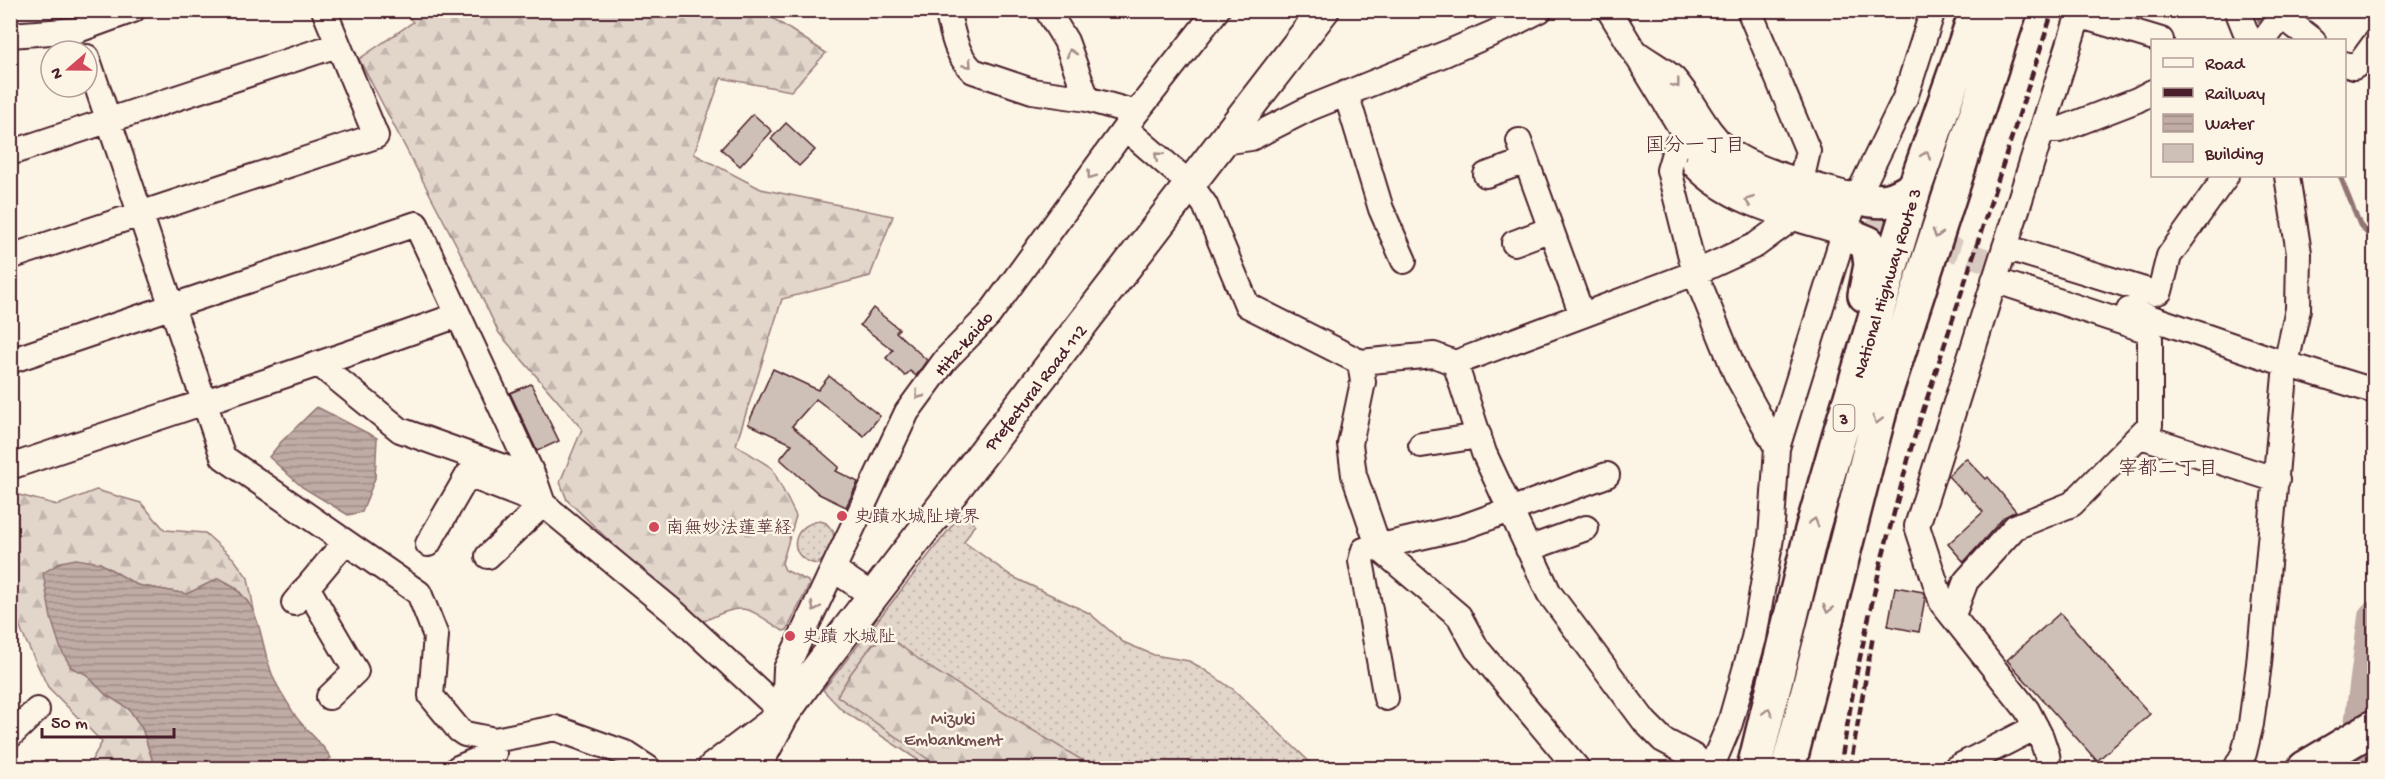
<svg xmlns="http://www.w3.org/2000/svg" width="2385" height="779" viewBox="0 0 2385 779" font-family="'Gochi Hand','Klee One',sans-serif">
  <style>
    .grass { fill: url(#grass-dots); stroke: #967a7a; stroke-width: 1.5 }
    .forest { fill: url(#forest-firs); stroke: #967a7a; stroke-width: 1.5 }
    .water { fill: url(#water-rules); stroke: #917474; stroke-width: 1.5 }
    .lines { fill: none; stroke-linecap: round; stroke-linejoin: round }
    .stream { stroke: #917474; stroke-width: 5 }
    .river { stroke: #c0aca5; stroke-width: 32 }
    .building { fill: #cfc0b7; stroke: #4a1f2b; stroke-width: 1.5 }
    .minor-tunnel { stroke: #d8cac0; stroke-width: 24; stroke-dasharray: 24 12; stroke-linecap: butt }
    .minor-casing { stroke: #4a1f2b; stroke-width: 28 }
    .major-casing { stroke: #4a1f2b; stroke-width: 34 }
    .highway-casing { stroke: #4a1f2b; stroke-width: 38 }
    .minor { stroke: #fcf5e5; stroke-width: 24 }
    .major { stroke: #fcf5e5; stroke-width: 30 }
    .highway { stroke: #fcf5e5; stroke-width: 33 }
    .rail { stroke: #4a1f2b; stroke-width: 4.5; stroke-dasharray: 9 4.5; stroke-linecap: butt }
    .oneway { stroke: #a38a88 }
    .poi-dot { fill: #d1495b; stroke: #fcf5e5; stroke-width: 2 }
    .labels { text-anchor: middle; stroke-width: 5; stroke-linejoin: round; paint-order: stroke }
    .shield { fill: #fcf5e5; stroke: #7f5f63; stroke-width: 1.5 }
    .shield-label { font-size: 16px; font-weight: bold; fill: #4a1f2b }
    .street-label { font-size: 18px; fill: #4a1f2b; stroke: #fcf5e5 }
    .poi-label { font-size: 18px; fill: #4a1f2b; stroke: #fcf5e5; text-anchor: start }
    .park-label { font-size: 18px; fill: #704c53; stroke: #fcf5e5 }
    .neighbourhood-label { font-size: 20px; fill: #4a1f2b; stroke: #fcf5e5 }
  </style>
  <defs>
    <pattern id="grass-dots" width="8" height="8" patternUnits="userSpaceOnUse" patternTransform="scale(1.5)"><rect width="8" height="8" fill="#e2d5ca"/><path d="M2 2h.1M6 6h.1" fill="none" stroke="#c3b6ae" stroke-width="1.8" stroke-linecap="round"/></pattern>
    <pattern id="forest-firs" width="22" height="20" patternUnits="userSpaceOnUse" patternTransform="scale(1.5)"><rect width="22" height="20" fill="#e2d5ca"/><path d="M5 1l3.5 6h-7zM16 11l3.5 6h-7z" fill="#c3b6ae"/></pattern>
    <pattern id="water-rules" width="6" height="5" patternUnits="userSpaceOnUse" patternTransform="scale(1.5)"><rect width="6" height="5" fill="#c0aca5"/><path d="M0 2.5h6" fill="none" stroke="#9e8b87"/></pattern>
  </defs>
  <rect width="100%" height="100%" fill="#fcf5e5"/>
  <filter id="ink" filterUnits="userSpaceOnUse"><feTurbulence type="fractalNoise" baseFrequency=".0167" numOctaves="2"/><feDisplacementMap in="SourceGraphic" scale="12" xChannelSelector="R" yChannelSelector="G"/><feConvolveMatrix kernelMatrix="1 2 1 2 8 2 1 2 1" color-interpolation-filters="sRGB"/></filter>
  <g filter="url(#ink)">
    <!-- grass -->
    <path class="grass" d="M961 514 975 524 964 542 1013 577 1089 613 1123 642 1154 655 1189 661 1200 667 1234 690 1316 768H930L842 710 823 690Z
      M820 521 826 523 833 531C836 544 828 557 817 564 784 558 792 524 820 521Z"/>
    <!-- forest -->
    <path class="forest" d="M402 10 762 11 826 53 791 91 721 78 694 154 761 189 893 216 870 276 782 299 736 445 772 468 796 516 782 563 785 570 808 581 809 585 787 630 783 631C746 607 746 601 704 621L657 587 567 500 560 482 582 429 499 333 457 246 359 59 413 22Z
      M96 490 141 503 165 530 205 533 234 559 248 578 254 610 236 587 219 578 187 594 137 585 100 563 70 667 86 674 105 694 129 709 142 728 155 768H87L102 742 48 687 22 633 11 600V493L58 505Z
      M890 638 932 669 1095 768H941L837 696 851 673 873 644Z"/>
    <!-- water -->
    <path class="water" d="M317 407 377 438 375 478 362 512 348 515 302 487 269 457 281 442Z
      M76 559 100 563 137 585 187 594 219 578C267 603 256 637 274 679 279 690 287 701 293 712 302 728 320 739 331 758L317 768H155L142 728 129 709 105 694 86 674 71 667 61 650 51 618 43 573 61 562Z"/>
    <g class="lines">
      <!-- stream -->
      <path class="stream" d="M2256 10 2260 21
        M2340 176 2360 225 2374 241"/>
      <!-- river -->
      <path class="river" d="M2349 768 2357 748 2374 617"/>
    </g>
    <!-- building -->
    <path class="building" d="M753 114 772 131 740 166 721 149Z
      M786 123 815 150 799 166 771 139Z
      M873 308 899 329 896 332 927 360 916 376 910 371 905 376 886 358 893 350 860 325Z
      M773 369 818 390 829 376 880 416 864 436 816 399 792 426 839 467 836 471 858 482 846 507 819 494 780 459 792 444 748 424Z
      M531 384 559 441 537 451 510 393Z
      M1966 458 1986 479 1988 477 2016 511 2004 517 1964 562 1948 544 1983 512 1965 491 1964 493 1948 476Z
      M1895 587 1923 592 1925 598 1919 632 1888 626Z
      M2060 613 2150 714 2097 761 2007 660Z"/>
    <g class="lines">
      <!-- minor-tunnel -->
      <path class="minor-tunnel" d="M1834 209 2014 270"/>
      <!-- minor casing -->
      <g class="minor-casing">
        <path id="minor" d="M947 10C953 33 955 54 973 71L1032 91 1087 99 1136 113
          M1047 10 1066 41 1087 99
          M1609 10 1688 140C1725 183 1783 193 1834 209
          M1749 10 1808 151 1801 181
          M2237 10 2249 40
          M2078 15 2161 40
          M2282 16 2313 40
          M10 35 78 30 133 10
          M2264 40 2286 10
          M1640 55C1651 63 1665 70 1674 79 1694 101 1704 130 1727 149 1756 172 1821 187 1857 197
          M87 57 223 457 419 593 436 636 431 696 459 730 465 734 495 740 555 728 625 753 648 768
          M2344 64 2354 67 2360 63 2374 44
          M1346 93 1381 209 1404 261
          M1125 128 1190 184 1205 205 1247 305 1360 362 1363 382 1350 444 1354 475 1379 548 1459 616 1477 649 1577 768
          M2043 130H2059L2137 100 2152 92
          M1519 141 1582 315
          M1223 142 1251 138 1310 108 1447 53 1505 28 1540 10
          M1676 146 1669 170 1695 273 1736 374 1777 448
          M10 153 337 45
          M1695 166C1732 205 1794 217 1844 233
          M1486 175 1526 161
          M1514 243 1551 229
          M2005 247 2154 293 2160 291 2169 256 2226 176
          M10 257 376 136 324 10
          M2129 310 2286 364 2374 391
          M10 361 416 224 534 478 543 504 675 613 784 714
          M1360 362 1434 355 1455 363 1695 273 1756 245 1794 217
          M1455 363 1484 453 1549 593 1645 722 1663 740 1695 757
          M320 365 400 430 534 478
          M2141 436 2277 480
          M1421 445 1479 436
          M10 467C160 416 310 369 458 315
          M428 544 468 475 543 504 488 556
          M1528 549 1586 528
          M833 569 873 596
          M307 587 356 671 329 697
          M294 603 345 542
          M1953 615 1966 581 2015 527 2072 504 2150 425V338L2146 330 1994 280
          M1386 698 1361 561 1364 550 1463 527 1607 475
          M784 714 786 669 907 412 946 359 989 315 1136 113 1217 10
          M10 736 37 710
          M458 768 494 753
          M1711 768 1730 723 1754 638 1771 538 1777 448 1844 233 1857 197 1905 98 1933 10
          M1956 768 2036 727
          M2049 768 2047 755 2041 737 2027 710 1942 603 1917 526 2080 10
          M2236 768 2244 753 2251 724 2259 664 2286 364 2298 309 2299 253 2287 176"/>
      </g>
      <!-- major casing -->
      <g class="major-casing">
        <path id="major" d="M713 768 775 721
          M755 768 784 714 809 679 1324 10"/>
      </g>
      <!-- highway casing -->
      <g class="highway-casing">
        <path id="highway" d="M1857 197C1884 204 1892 202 1915 187
          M1844 233 1868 243 1871 265 1865 295
          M1754 768 1812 530 1840 433 1915 187 1977 10
          M1788 768 1882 403 2010 10
          M2305 768 2374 727"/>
      </g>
      <!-- minor -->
      <use href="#minor" class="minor"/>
      <!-- major -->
      <use href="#major" class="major"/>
      <!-- highway -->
      <use href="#highway" class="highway"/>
      <!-- rail -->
      <path class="rail" d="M1840 768 1855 680 1881 562 1912 445 2053 10
        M1850 768 1873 636"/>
    </g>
    <!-- one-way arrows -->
    <defs><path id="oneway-chevron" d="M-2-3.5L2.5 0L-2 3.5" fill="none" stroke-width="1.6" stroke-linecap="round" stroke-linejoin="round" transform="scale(1.5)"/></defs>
    <g class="oneway">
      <use href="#oneway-chevron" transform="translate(1071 53) rotate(-109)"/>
      <use href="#oneway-chevron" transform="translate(968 64) rotate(47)"/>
      <use href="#oneway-chevron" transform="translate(1676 84) rotate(52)"/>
      <use href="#oneway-chevron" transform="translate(1926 155) rotate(-70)"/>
      <use href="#oneway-chevron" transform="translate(1158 156) rotate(-139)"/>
      <use href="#oneway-chevron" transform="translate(1091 175) rotate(126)"/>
      <use href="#oneway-chevron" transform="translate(1749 201) rotate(-160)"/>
      <use href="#oneway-chevron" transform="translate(1937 234) rotate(108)"/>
      <use href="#oneway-chevron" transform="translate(919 395) rotate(127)"/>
      <use href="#oneway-chevron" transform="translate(1877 420) rotate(105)"/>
      <use href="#oneway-chevron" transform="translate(1814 522) rotate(-74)"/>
      <use href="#oneway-chevron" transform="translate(815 607) rotate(115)"/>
      <use href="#oneway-chevron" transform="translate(1828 609) rotate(104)"/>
      <use href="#oneway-chevron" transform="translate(1768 712) rotate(-76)"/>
    </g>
  </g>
  <!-- markers -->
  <g class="poi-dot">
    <circle cx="842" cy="516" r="6"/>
    <circle cx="654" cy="527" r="6"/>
    <circle cx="790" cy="636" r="6"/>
  </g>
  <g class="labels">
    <!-- shield labels -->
    <rect class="shield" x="1833.5" y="405" width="21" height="26" rx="4.5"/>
    <g class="shield-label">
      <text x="1844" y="424">3</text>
    </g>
    <!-- street labels -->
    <g class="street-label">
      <text transform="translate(1886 283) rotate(-73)" y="6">National Highway Route 3</text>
      <text transform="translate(963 343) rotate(-49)" y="6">Hita-kaido</text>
      <text transform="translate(1035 387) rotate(-52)" y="6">Prefectural Road 112</text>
    </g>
    <!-- poi labels -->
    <g class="poi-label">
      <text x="854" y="522">史蹟水城阯境界</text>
      <text x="666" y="533">南無妙法蓮華経</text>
      <text x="802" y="642">史蹟 水城阯</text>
    </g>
    <!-- park labels -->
    <g class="park-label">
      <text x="953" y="724">Mizuki<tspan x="953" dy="21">Embankment</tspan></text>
    </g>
    <!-- neighbourhood labels -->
    <g class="neighbourhood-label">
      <text x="1695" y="151">国分一丁目</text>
      <text x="2168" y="474">宰都二丁目</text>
    </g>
  </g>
  <!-- margin -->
  <rect width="2385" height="779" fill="none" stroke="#fcf5e5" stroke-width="36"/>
  <rect x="18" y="18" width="2349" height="743" fill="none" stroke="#4a1f2b" stroke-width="2" filter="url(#ink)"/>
  <!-- legend -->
  <rect x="2151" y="39" width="195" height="138" fill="#fcf5e5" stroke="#b59f9b" stroke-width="1.5"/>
  <rect x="2163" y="58" width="30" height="9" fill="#fcf5e5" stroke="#b59f9b" stroke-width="1.5"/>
  <text x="2205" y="69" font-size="18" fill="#4a1f2b">Road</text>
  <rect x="2163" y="88" width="30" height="9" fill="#4a1f2b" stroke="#b59f9b" stroke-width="1.5"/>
  <text x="2205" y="99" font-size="18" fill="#4a1f2b">Railway</text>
  <rect x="2163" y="114" width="30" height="18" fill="url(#water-rules)" stroke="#b59f9b" stroke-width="1.5"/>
  <text x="2205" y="129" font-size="18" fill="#4a1f2b">Water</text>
  <rect x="2163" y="144" width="30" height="18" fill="#cfc0b7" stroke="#b59f9b" stroke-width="1.5"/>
  <text x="2205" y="159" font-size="18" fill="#4a1f2b">Building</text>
  <!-- north arrow -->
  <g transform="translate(69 69) rotate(250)"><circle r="28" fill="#fcf5e5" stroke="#b59f9b" stroke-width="1.5"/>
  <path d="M0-4.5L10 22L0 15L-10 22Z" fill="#d1495b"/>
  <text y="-9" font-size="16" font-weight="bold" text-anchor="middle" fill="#4a1f2b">N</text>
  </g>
  <!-- scale -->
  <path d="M42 728v9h132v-9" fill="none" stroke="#4a1f2b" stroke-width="3"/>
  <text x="51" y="728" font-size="18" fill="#4a1f2b" stroke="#fcf5e5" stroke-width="4.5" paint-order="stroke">50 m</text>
</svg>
